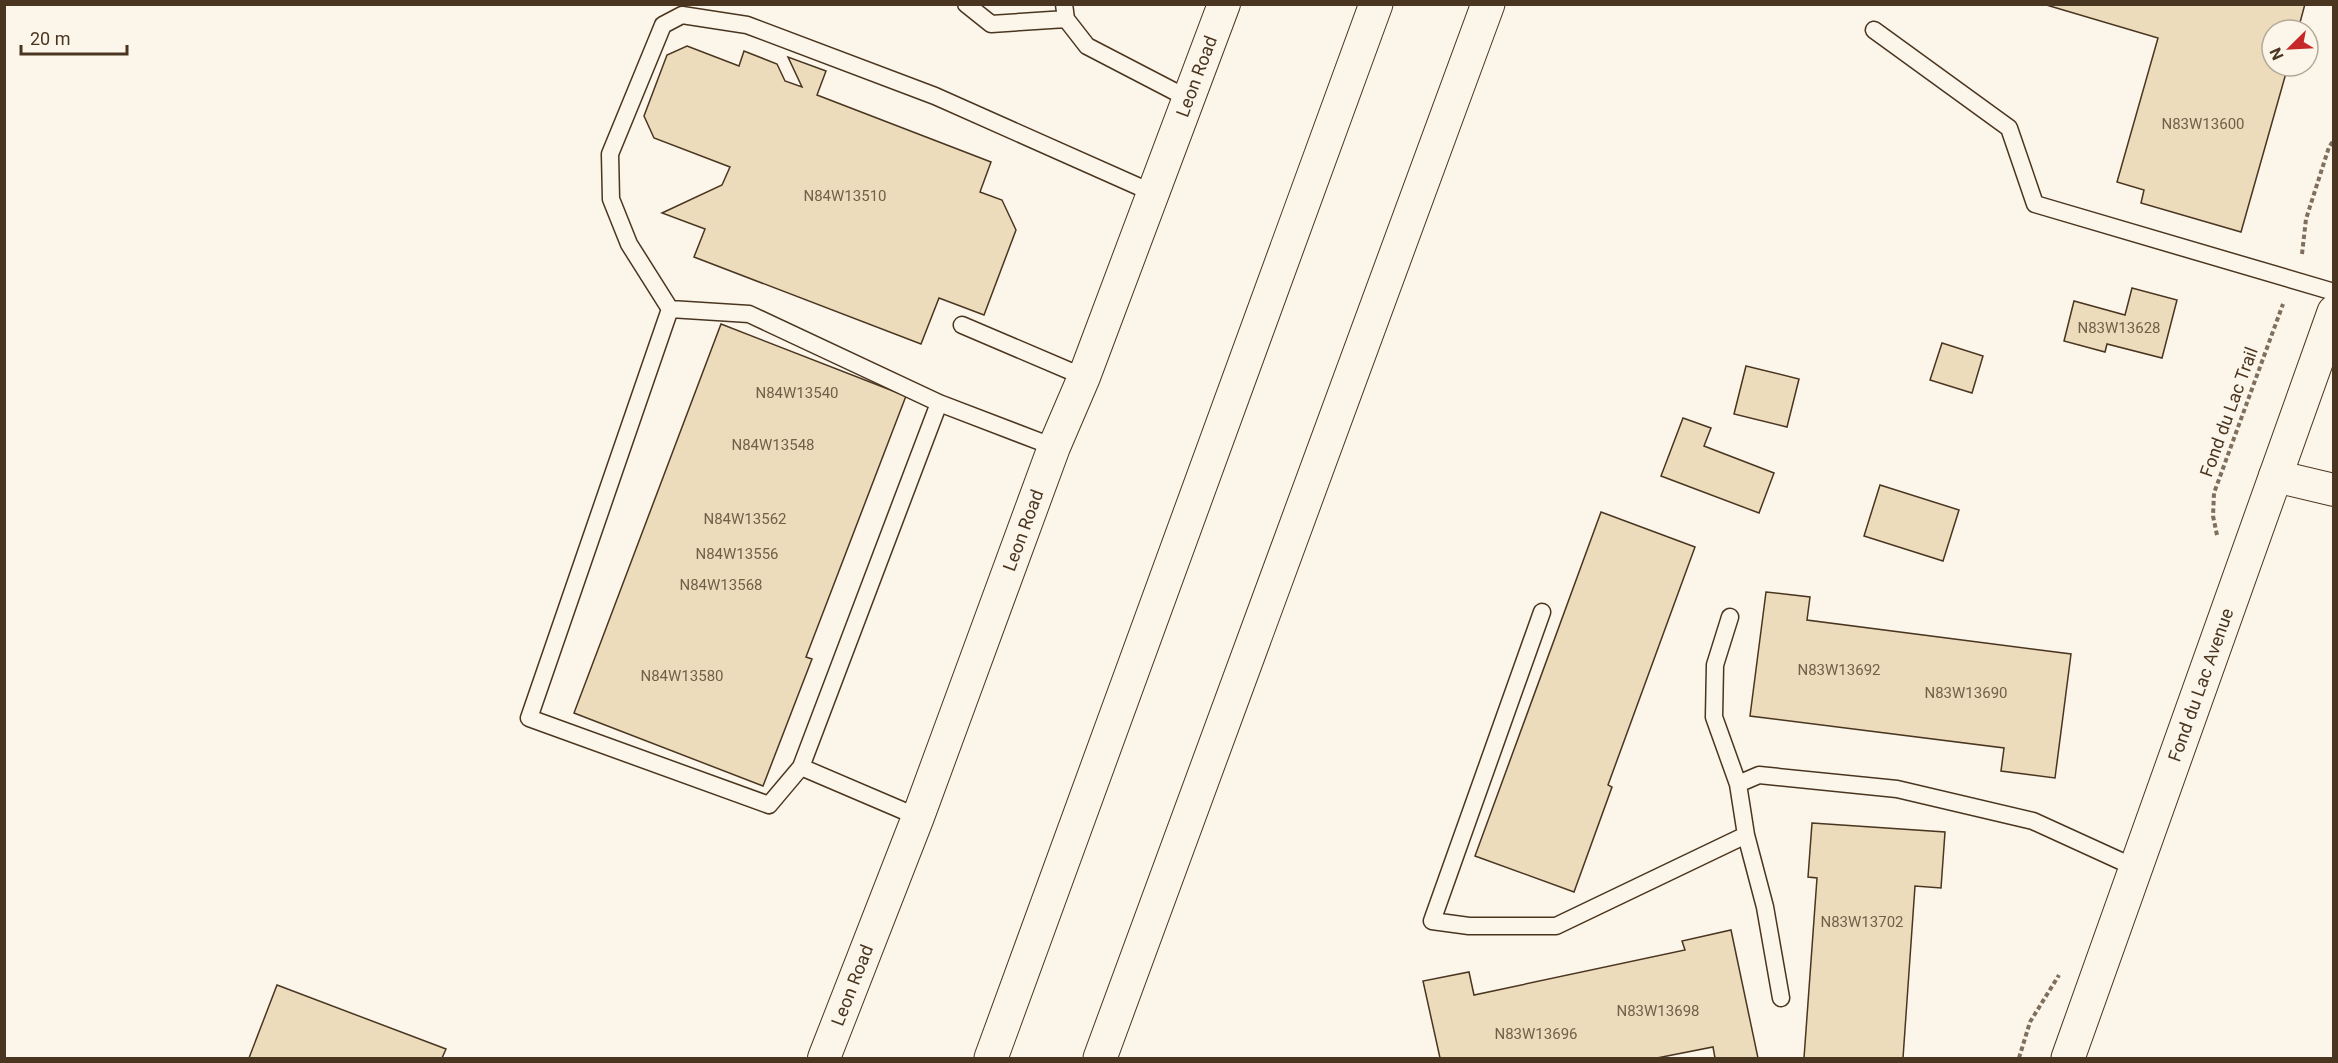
<svg xmlns="http://www.w3.org/2000/svg" width="2338" height="1063" viewBox="0 0 2338 1063" font-family="Roboto,sans-serif">
  <style>
    .building { fill: #ecdcbc; stroke: #4a3520; stroke-width: 1.5 }
    .lines { fill: none; stroke-linecap: round; stroke-linejoin: round }
    .service-casing { stroke: #4a3520; stroke-width: 19 }
    .minor-casing { stroke: #4a3520; stroke-width: 34 }
    .tertiary-casing { stroke: #4a3520; stroke-width: 35 }
    .motorway-casing { stroke: #4a3520; stroke-width: 35 }
    .path { stroke: #7f6f5c; stroke-width: 4; stroke-dasharray: 4.5 3; stroke-linecap: butt }
    .service { stroke: #fbf6e9; stroke-width: 16 }
    .minor { stroke: #fbf6e9; stroke-width: 32 }
    .tertiary { stroke: #fbf6e9; stroke-width: 33 }
    .motorway { stroke: #fbf6e9; stroke-width: 33 }
    .labels { text-anchor: middle; stroke-width: 4.5; stroke-linejoin: round; paint-order: stroke }
    .number-label { font-size: 15px; fill: #725f47 }
    .street-label { font-size: 18px; fill: #4a3520; stroke: #fbf6e9 }
  </style>
  <rect width="100%" height="100%" fill="#fbf6e9"/>
  <!-- building -->
  <path class="building" d="M2043 4H2305L2298 30H2272V66H2288L2241 232 2141 203 2144 190 2117 182 2158 38Z
    M687 46 739 66 744 51 777 64 785 81 802 87 788 57 826 71 817 95 991 162 980 192 1002 200 1016 230 984 315 939 298 921 344 694 257 705 229 662 213 722 185 730 167 654 138 644 116 667 55Z
    M2132 288 2177 300 2162 358 2107 344 2105 352 2064 341 2074 301 2125 315Z
    M721 324 906 396 806 657 812 659 763 786 574 713Z
    M1942 343 1983 356 1972 393 1930 380Z
    M1746 366 1799 379 1787 427 1734 414Z
    M1683 418 1711 428 1704 446 1774 473 1759 513 1661 476Z
    M1880 485 1959 510 1943 561 1864 536Z
    M1601 512 1695 547 1608 785 1612 787 1574 892 1475 856Z
    M1766 592 1810 597 1807 620 2071 654 2055 778 2001 771 2004 748 1750 716Z
    M1812 823 1945 832 1941 888 1915 886 1903 1058H1804L1817 878 1808 877Z
    M1731 930 1758 1058H1715L1713 1047 1657 1058H1440L1423 981 1469 972 1474 995 1685 950 1682 941Z
    M277 985 446 1049 442 1058H249Z"/>
  <g class="lines">
    <!-- service casing -->
    <g class="service-casing">
      <path id="service" d="M966 4 991 24 1066 19
        M1064 4 1066 19 1087 46 1189 99
        M1874 30 2009 128 2035 204 2334 292
        M670 309 629 244 611 199 610 154 663 25 682 15 747 25 935 96 1153 193
        M962 325 1084 377
        M1542 612 1432 921 1469 926H1556L1746 835 1738 784 1759 775 1897 789 2033 821 2136 868
        M1730 617 1715 665 1714 717 1738 784
        M801 767 769 805 529 718 670 309 749 314 939 403
        M918 817 801 767 939 403 1054 447
        M1746 835 1765 907 1781 998"/>
    </g>
    <!-- minor casing -->
    <g class="minor-casing">
      <g id="minor">
        <path d="M2275 476 2334 490"/>
        <path id="s1" d="M824 1058 918 817 1054 447 1084 377 1224 4"/>
      </g>
    </g>
    <!-- tertiary casing -->
    <g class="tertiary-casing">
      <g id="tertiary">
        <path id="s2" d="M2068 1058 2334 312"/>
      </g>
    </g>
    <!-- motorway casing -->
    <g class="motorway-casing">
      <path id="motorway" d="M991 1058 1376 4
        M1100 1058 1488 4"/>
    </g>
    <!-- path -->
    <path class="path" d="M2302 254 2306 219 2329 147 2334 140
      M2217 535 2213 516 2214 493 2283 304
      M2019 1058 2030 1022 2059 975"/>
    <!-- service -->
    <use href="#service" class="service"/>
    <!-- minor -->
    <use href="#minor" class="minor"/>
    <!-- tertiary -->
    <use href="#tertiary" class="tertiary"/>
    <!-- motorway -->
    <use href="#motorway" class="motorway"/>
  </g>
  <g class="labels">
    <!-- number labels -->
    <g class="number-label">
      <text x="2203" y="129">N83W13600</text>
      <text x="845" y="201">N84W13510</text>
      <text x="2119" y="333">N83W13628</text>
      <text x="797" y="398">N84W13540</text>
      <text x="773" y="450">N84W13548</text>
      <text x="745" y="524">N84W13562</text>
      <text x="737" y="559">N84W13556</text>
      <text x="721" y="590">N84W13568</text>
      <text x="1839" y="675">N83W13692</text>
      <text x="682" y="681">N84W13580</text>
      <text x="1966" y="698">N83W13690</text>
      <text x="1862" y="927">N83W13702</text>
      <text x="1658" y="1016">N83W13698</text>
      <text x="1536" y="1039">N83W13696</text>
    </g>
    <!-- street labels -->
    <g class="street-label">
      <text dy="6" stroke="none"><textPath href="#s1" startOffset="1050">Leon Road</textPath></text>
      <text transform="translate(2229 412) rotate(-70)" y="6">Fond du Lac Trail</text>
      <text dy="6" stroke="none"><textPath href="#s1" startOffset="564">Leon Road</textPath></text>
      <text dy="6" stroke="none"><textPath href="#s2" startOffset="396">Fond du Lac Avenue</textPath></text>
      <text dy="6" stroke="none"><textPath href="#s1" startOffset="78">Leon Road</textPath></text>
    </g>
  </g>
  <!-- border -->
  <rect width="2338" height="1063" fill="none" stroke="#4a3520" stroke-width="12"/>
  <!-- north arrow -->
  <g transform="translate(2290 48) rotate(246)"><circle r="28" fill="#fbf6e9" stroke="#b4a999" stroke-width="1.5"/>
  <path d="M0-4.5L10 22L0 15L-10 22Z" fill="#c62828"/>
  <text y="-9" font-size="16" font-weight="bold" text-anchor="middle" fill="#4a3520">N</text>
  </g>
  <!-- scale -->
  <path d="M21 45v9h106v-9" fill="none" stroke="#4a3520" stroke-width="3"/>
  <text x="30" y="45" font-size="18" fill="#4a3520" stroke="#fbf6e9" stroke-width="4.5" paint-order="stroke">20 m</text>
</svg>
